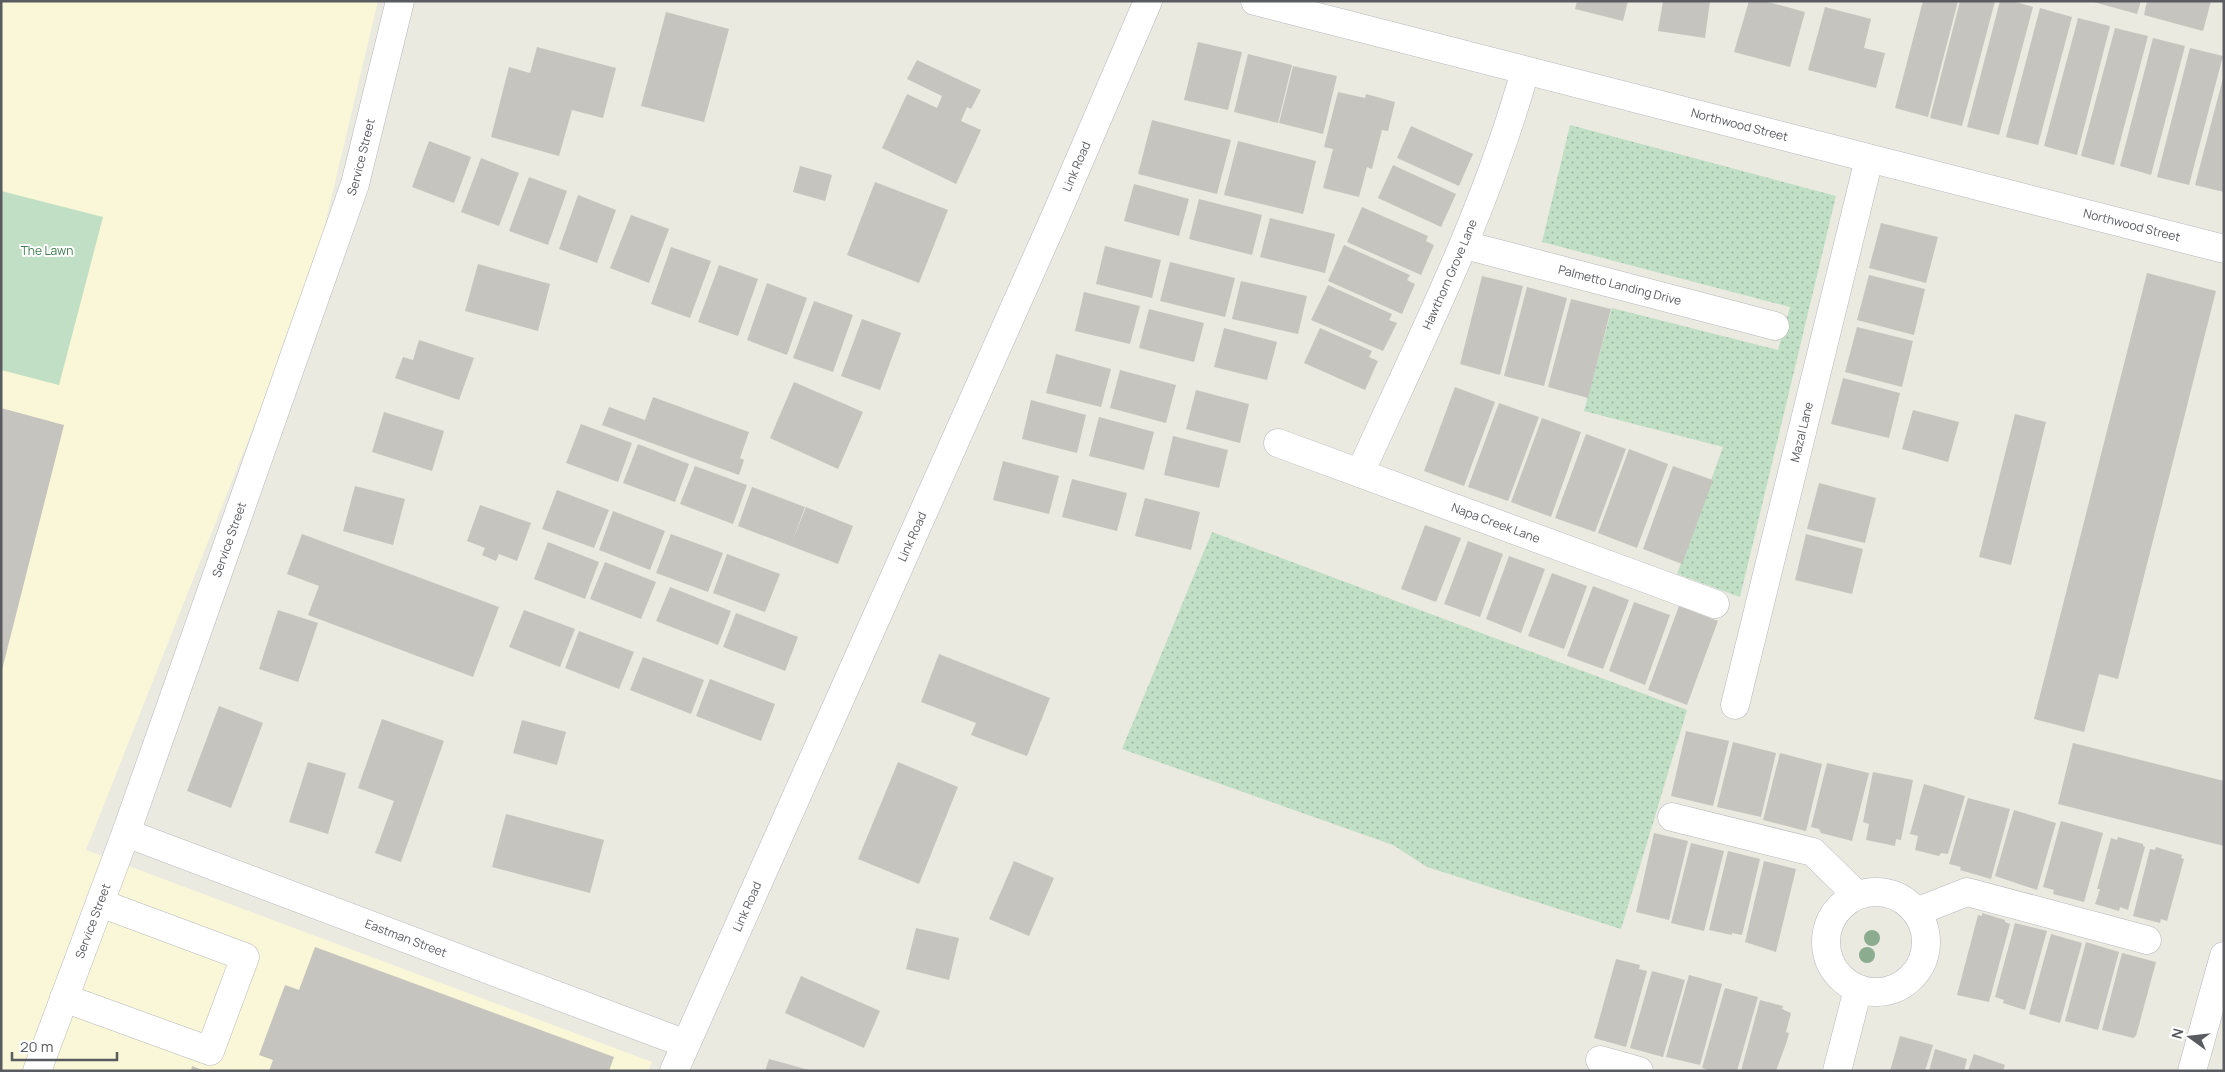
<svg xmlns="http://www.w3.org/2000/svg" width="2225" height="1072" viewBox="0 0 2225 1072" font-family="Manrope,sans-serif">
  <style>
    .commercial { fill: #f9f7d7 }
    .grass { fill: url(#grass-dots) }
    .green { fill: #c0dfc5 }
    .building { fill: #c6c4be }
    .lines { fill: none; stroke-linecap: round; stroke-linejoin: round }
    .minor-casing { stroke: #b6b7bc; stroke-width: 29 }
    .minor { stroke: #fff; stroke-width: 28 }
    .tree { fill: #8bac8e }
    .labels { text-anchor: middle; stroke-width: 4; stroke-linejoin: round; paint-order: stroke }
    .street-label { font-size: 12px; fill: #595b60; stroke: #fff }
    .park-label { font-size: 12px; fill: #3d7a4b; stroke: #fff }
  </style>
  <defs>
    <pattern id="grass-dots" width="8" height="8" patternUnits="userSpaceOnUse" patternTransform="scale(1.25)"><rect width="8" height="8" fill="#c0dfc5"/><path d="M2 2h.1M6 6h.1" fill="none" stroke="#9fb8a3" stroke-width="1.8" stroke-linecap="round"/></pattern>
  </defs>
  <rect width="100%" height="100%" fill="#eaeae1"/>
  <!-- commercial -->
  <path class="commercial" d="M1 1H378L324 229 259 413 86 850 652 1062 648 1071H1Z"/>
  <!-- grass -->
  <path class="grass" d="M1570 125 1836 196 1740 597 1677 574 1723 447 1584 411 1612 308 1778 350 1790 307 1542 242Z
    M1212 532 1687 710 1621 929 1427 867 1393 845 1122 749Z"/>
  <!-- green -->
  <path class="green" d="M1 191 103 217 59 385 1 370Z"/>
  <!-- building -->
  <path class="building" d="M1577 1H1628L1623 21 1575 9Z
    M1663 1H1710L1705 38 1658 31Z
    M1749 1H1765L1805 12 1790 67 1734 52Z
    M1923 1H1958L1928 117 1895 108Z
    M1960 1H1995L1962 126 1930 118Z
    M2000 1H2013L2033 7 1999 135 1967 127Z
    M2090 1H2141L2137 14Z
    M2147 1H2211L2203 31 2144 15Z
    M1825 7 1871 19 1864 48 1885 53 1876 88 1808 70Z
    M2040 8 2072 17 2038 145 2006 137Z
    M666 12 729 29 704 122 641 106Z
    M2078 18 2110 26 2077 155 2044 146Z
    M2115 28 2148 36 2114 165 2081 156Z
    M2153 38 2185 46 2151 175 2120 166Z
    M1198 42 1242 52 1228 110 1184 100Z
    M537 47 616 68 603 118 572 110 559 156 491 137 509 67 530 73Z
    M2190 48 2223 56 2189 185 2157 177Z
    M1248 54 1292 65 1278 123 1234 112Z
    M917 60 981 90 971 109 967 107 961 121 981 130 956 184 882 148 907 94 937 108 942 96 907 79Z
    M1293 66 1337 76 1323 134 1279 123Z
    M2223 78H2224V192L2195 185Z
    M1338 92 1365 98 1366 94 1395 102 1388 131 1382 130 1372 169 1367 167 1359 197 1323 188 1333 149 1324 147Z
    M1152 120 1231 140 1217 194 1138 174Z
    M1411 126 1473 154 1459 186 1397 158Z
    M429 141 471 157 454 203 412 187Z
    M1238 141 1316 161 1303 214 1224 195Z
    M481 158 519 173 499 226 461 212Z
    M1393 165 1456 194 1441 227 1378 198Z
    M800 166 832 175 825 201 793 192Z
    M529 177 567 191 548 245 509 231Z
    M875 182 948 210 919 283 847 255Z
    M1134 184 1189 199 1179 236 1124 221Z
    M578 195 616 210 597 263 559 249Z
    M1199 199 1262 215 1252 255 1189 239Z
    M1362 207 1428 236 1426 241 1434 245 1421 275 1347 242Z
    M631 215 669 229 649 283 610 268Z
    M1270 218 1335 234 1325 273 1260 257Z
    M1881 223 1938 237 1926 283 1869 268Z
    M1344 245 1410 275 1407 280 1415 284 1402 314 1328 281Z
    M1105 246 1161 260 1152 298 1096 284Z
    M671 247 711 261 690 318 651 304Z
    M1170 262 1235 278 1225 317 1160 301Z
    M478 264 550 284 538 331 465 311Z
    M719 265 758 279 738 336 698 322Z
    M2147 273 2216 291 2118 679 2099 674 2084 732 2034 719Z
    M1869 275 1925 289 1914 335 1857 320Z
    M1482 276 1523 286 1500 375 1460 364Z
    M1241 281 1307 296 1298 334 1232 319Z
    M767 283 807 298 787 355 747 340Z
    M1328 285 1392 314 1389 320 1397 323 1383 351 1311 320Z
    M1527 287 1567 298 1544 386 1504 376Z
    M1084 292 1140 306 1130 344 1075 331Z
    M1571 299 1611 309 1588 398 1548 387Z
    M814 301 853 315 833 372 793 358Z
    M1149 309 1204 323 1194 362 1139 348Z
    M862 319 901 333 880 390 841 376Z
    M1857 327 1913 341 1902 387 1845 372Z
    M1224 328 1277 342 1267 380 1214 367Z
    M1320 328 1372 351 1369 357 1378 361 1365 390 1304 363Z
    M419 340 474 358 459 400 395 378 403 357 413 360Z
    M1056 354 1111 369 1101 407 1046 393Z
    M1120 370 1176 385 1166 423 1110 408Z
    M1843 378 1900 393 1889 438 1831 424Z
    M794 382 863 412 838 469 770 438Z
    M1455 387 1495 402 1464 486 1424 471Z
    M1196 390 1249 404 1240 443 1186 429Z
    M653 397 749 432 740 458 744 460 739 475 602 425 609 407 645 420Z
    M1031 400 1086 415 1077 453 1022 439Z
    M1499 403 1539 417 1508 501 1468 487Z
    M1 408 64 425 2 670 1 669Z
    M1913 410 1959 422 1948 462 1902 449Z
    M384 412 444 431 432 471 372 452Z
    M2015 414 2046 422 2011 565 1979 557Z
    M1099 417 1154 432 1144 470 1089 456Z
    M1542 418 1581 432 1551 517 1511 502Z
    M581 424 632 443 618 482 566 463Z
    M1586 434 1626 449 1595 532 1555 518Z
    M1173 436 1228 450 1219 488 1164 475Z
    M638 444 689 464 675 502 623 483Z
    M1629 449 1668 464 1637 548 1598 533Z
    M1003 461 1059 476 1049 514 993 500Z
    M695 466 747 485 733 524 680 504Z
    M1673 466 1713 480 1682 564 1643 549Z
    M1072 479 1127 493 1117 531 1062 517Z
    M1819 483 1876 498 1865 543 1807 529Z
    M355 486 405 499 393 545 343 531Z
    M752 487 805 507 792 542 806 507 853 526 838 564 738 526Z
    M557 490 609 510 594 548 542 529Z
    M1145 498 1200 512 1191 550 1135 536Z
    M480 505 531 523 517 561 499 554 496 561 482 555 485 548 467 541Z
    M613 511 665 531 650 570 599 550Z
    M1425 525 1461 538 1436 602 1401 589Z
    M302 534 499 607 473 677 308 615 319 586 287 574Z
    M671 534 723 553 708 592 656 573Z
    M1806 534 1863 549 1852 594 1795 580Z
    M1468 541 1503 554 1480 617 1444 604Z
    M548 542 599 562 585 599 534 579Z
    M727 554 780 574 765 612 713 593Z
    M1509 556 1545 569 1521 633 1486 619Z
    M605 562 656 582 641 619 590 599Z
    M1552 573 1587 586 1564 649 1528 636Z
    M1593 586 1629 600 1603 669 1567 656Z
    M670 587 731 611 718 645 656 621Z
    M1634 602 1670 615 1645 685 1609 671Z
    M1679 606 1718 621 1687 705 1648 690Z
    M278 610 318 623 298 682 259 669Z
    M524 610 575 629 560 667 509 647Z
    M736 613 798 637 785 671 723 647Z
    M579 631 634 652 619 689 565 668Z
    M939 654 1050 698 1027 756 971 735 976 723 921 702Z
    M643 657 704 680 691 714 630 690Z
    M710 679 775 704 761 741 696 716Z
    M219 706 263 723 231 808 187 791Z
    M382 719 444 741 401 862 375 853 394 801 358 788Z
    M522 720 566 732 557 765 513 753Z
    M1686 731 1729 741 1713 806 1671 796Z
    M1733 742 1776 753 1761 817 1717 807Z
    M2073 743 2224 781V846L2058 804Z
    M1780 753 1822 764 1806 831 1763 820Z
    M308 762 346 773 328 834 289 822Z
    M898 762 958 787 919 884 858 859Z
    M1827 763 1869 773 1852 841 1821 833 1819 829 1811 827Z
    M1873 772 1913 780 1901 840 1896 839 1895 846 1866 840 1869 824 1863 822Z
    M1924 784 1965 796 1948 854 1941 853 1939 856 1915 850 1918 836 1910 834Z
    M1968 798 2010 809 1991 879 1960 870 1961 867 1949 864Z
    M2014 810 2056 823 2037 890 1995 876Z
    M506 814 604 840 590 893 492 867Z
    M2061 821 2103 833 2084 902 2053 894 2054 890 2043 887Z
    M1654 833 1688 841 1669 920 1636 912Z
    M2118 837 2143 844V846L2145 847 2128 910 2120 907 2119 911 2095 904 2100 889H2097L2111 838 2117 840Z
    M1691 843 1724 851 1704 931 1671 923Z
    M2156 847 2182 855 2181 858 2184 859 2167 921 2161 919 2160 923 2133 916 2150 849 2155 850Z
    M1728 851 1760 859 1742 935 1732 933V935L1709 930Z
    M1014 861 1054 878 1029 936 989 919Z
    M1764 861 1796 869 1776 952 1745 942Z
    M1982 913 2005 920V922L2010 924 1989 1002 1957 995 1978 915 1982 916Z
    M2015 923 2047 931 2025 1010 2003 1003 2004 1000 1995 997Z
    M916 928 959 938 949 980 906 969Z
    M2051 934 2082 943 2060 1023 2029 1014Z
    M2086 942 2119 952 2098 1030 2065 1021Z
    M315 947 614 1057 609 1071H269L273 1060 259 1055 285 985 299 990Z
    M2122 953 2156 962 2136 1036 2133 1038 2102 1030Z
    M1616 959 1640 965 1639 969 1647 971 1626 1047 1594 1038Z
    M1652 971 1685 980 1663 1057 1630 1048Z
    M1689 975 1722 984 1700 1065 1666 1057Z
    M801 976 880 1011 864 1048 785 1013Z
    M1725 988 1758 997 1737 1071H1711L1702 1068Z
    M1760 1000 1783 1006 1782 1009 1791 1013 1786 1032 1789 1033 1787 1041 1776 1071H1741Z
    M1900 1036 1933 1045 1925 1071H1890Z
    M1935 1049 1967 1059 1964 1071H1929Z
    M1974 1054 2005 1065 2003 1071H1968Z
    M769 1059 809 1070V1071H765Z
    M192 1066 205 1071H191Z"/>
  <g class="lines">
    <!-- minor casing -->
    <g class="minor-casing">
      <g id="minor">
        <path id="s1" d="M1255 1 2224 249"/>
        <path id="s2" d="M1465 245 1775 326"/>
        <path id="s3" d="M1278 443 1715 604"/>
        <path id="s4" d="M1360 473C1420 341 1486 211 1525 71"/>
        <path id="s5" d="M1735 705 1869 159"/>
        <path d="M1672 817 1813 852 1857 895"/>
        <path id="s6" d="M126 833 686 1044"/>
        <circle cx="1876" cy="942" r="50"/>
        <path d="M1916 912 1967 892 2147 940"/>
        <path d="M64 998 210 1051 245 957 100 903"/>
        <path d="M1600 1060 1639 1071"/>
        <path id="s7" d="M37 1071 126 833 355 184 400 1"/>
        <path id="s8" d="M674 1071 1055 217 1148 1"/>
        <path d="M1837 1071 1858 989"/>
        <path d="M2192 1071 2224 956"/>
      </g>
    </g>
    <!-- minor -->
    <use href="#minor" class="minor"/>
  </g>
  <!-- trees -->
  <g class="tree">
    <circle cx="1872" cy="938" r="8"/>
    <circle cx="1867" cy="955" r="8"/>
  </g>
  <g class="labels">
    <!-- street labels -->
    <g class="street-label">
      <text dy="4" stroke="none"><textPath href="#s1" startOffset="500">Northwood Street</textPath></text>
      <text dy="4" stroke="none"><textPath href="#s7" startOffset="970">Service Street</textPath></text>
      <text dy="4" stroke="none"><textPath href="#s8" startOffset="990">Link Road</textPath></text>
      <text dy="4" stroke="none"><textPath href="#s1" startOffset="905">Northwood Street</textPath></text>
      <text dy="4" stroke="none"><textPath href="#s4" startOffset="218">Hawthorn Grove Lane</textPath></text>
      <text dy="4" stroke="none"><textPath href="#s2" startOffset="160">Palmetto Landing Drive</textPath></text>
      <text dy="4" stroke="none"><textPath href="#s5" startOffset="281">Mazal Lane</textPath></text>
      <text dy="4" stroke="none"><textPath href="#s3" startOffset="232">Napa Creek Lane</textPath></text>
      <text dy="4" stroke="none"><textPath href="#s8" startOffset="585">Link Road</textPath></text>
      <text dy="4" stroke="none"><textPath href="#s7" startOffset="565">Service Street</textPath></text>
      <text dy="4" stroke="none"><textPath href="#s8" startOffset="180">Link Road</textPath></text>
      <text dy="4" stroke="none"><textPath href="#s7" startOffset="160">Service Street</textPath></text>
      <text dy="4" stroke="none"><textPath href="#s6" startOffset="299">Eastman Street</textPath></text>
    </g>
    <!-- park labels -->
    <g class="park-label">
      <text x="47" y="255">The Lawn</text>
    </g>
  </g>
  <!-- border -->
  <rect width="2225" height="1072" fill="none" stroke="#595b60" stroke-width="5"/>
  <!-- north arrow -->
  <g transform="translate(2190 1037) rotate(285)" stroke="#ffffff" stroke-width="4" paint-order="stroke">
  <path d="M0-4L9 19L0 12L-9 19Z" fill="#595b60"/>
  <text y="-8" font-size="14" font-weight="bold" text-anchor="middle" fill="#595b60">N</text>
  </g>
  <!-- scale -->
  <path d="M12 1052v8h105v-8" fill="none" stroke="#595b60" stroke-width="2.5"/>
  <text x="20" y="1052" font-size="15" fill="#595b60" stroke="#ffffff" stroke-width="4" paint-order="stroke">20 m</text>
</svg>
